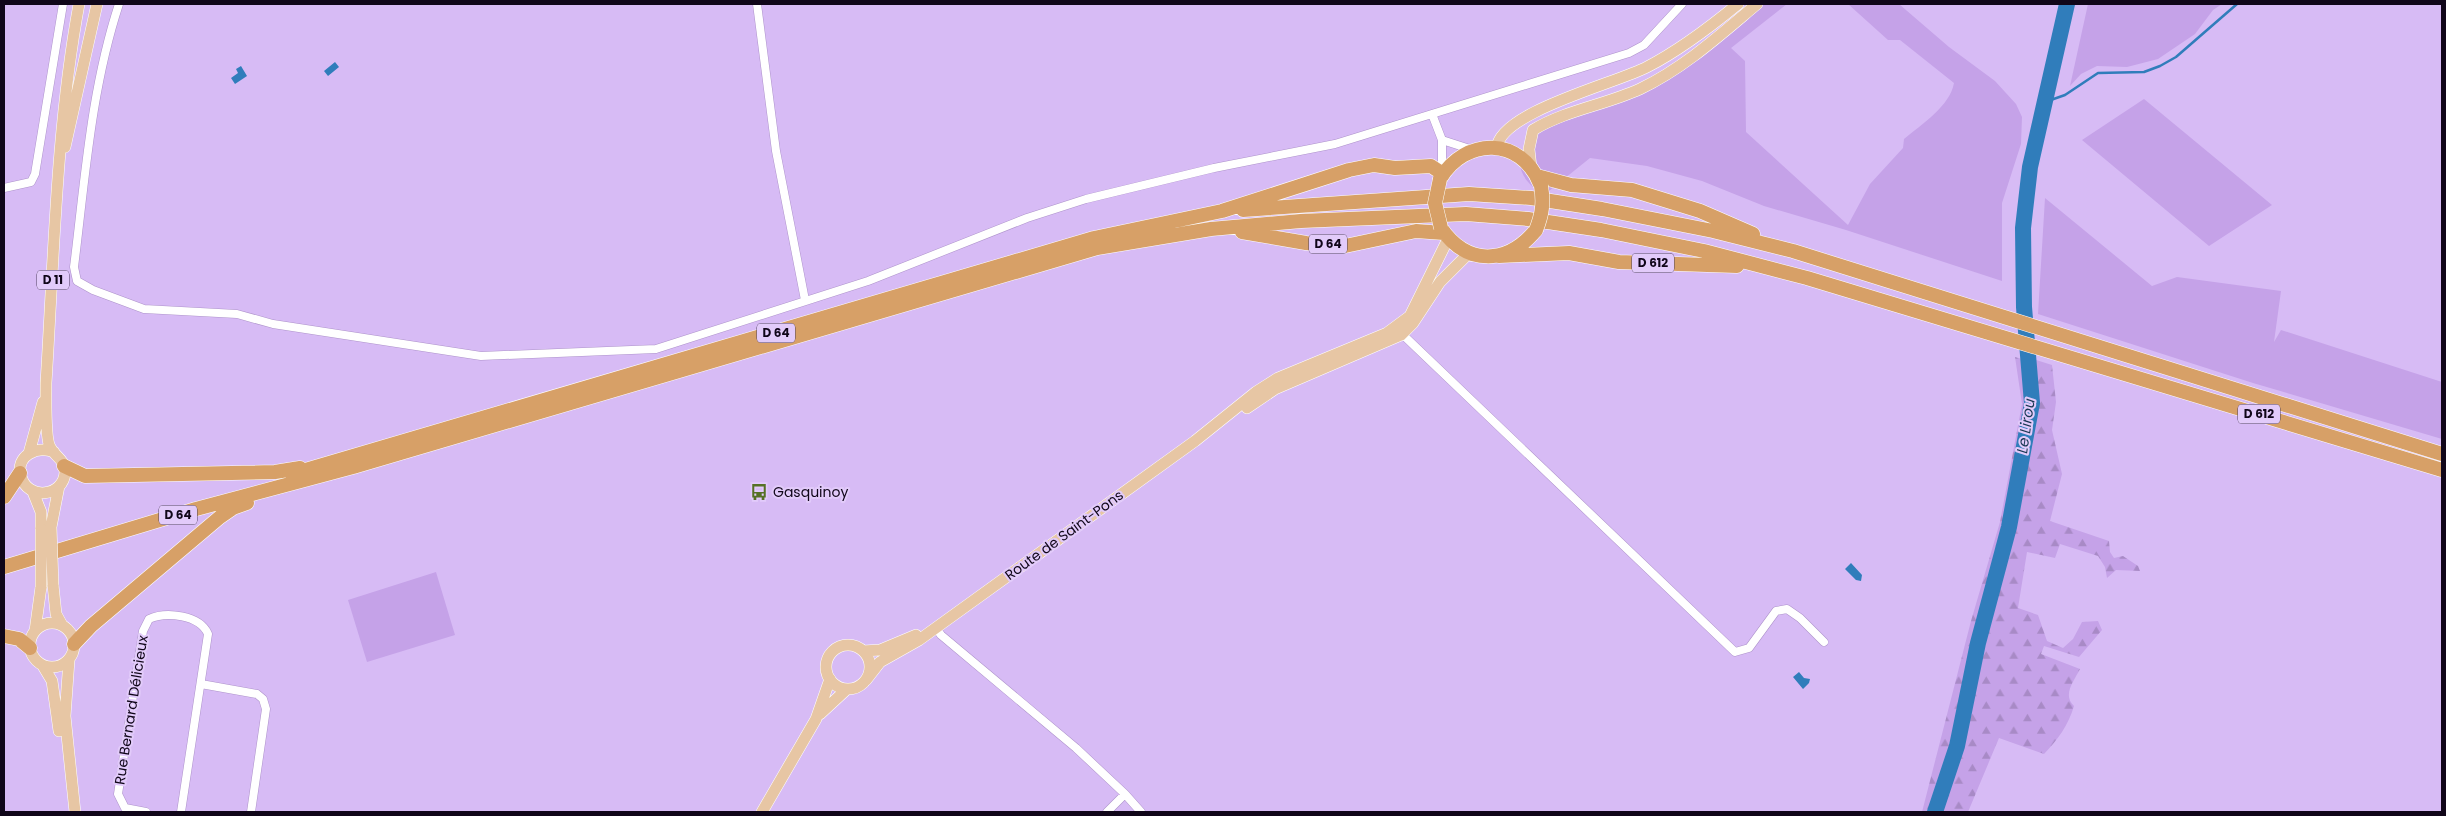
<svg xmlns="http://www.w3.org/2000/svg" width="2446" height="816" viewBox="0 0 2446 816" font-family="Poppins,sans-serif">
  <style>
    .grass { fill: #c5a2e8 }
    .forest { fill: url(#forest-firs) }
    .water { fill: #307dbb }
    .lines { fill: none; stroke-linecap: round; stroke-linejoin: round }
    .stream { stroke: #307dbb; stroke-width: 2.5 }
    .river { stroke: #307dbb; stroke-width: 16 }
    .street-casing { stroke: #ae93cb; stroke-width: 9 }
    .primary-casing { stroke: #fff; stroke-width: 12 }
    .highway-casing { stroke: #fff; stroke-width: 15 }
    .street { stroke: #fff; stroke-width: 8 }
    .primary { stroke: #e7c6a4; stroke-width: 11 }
    .highway { stroke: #d7a067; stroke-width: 14 }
    .primary-bridge-casing { stroke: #fff; stroke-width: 12; stroke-linecap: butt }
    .highway-bridge-casing { stroke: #fff; stroke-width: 15; stroke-linecap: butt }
    .primary-bridge { stroke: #e7c6a4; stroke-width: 11 }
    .highway-bridge { stroke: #d7a067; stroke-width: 14 }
    .labels { text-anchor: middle; stroke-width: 4; stroke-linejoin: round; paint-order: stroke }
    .shield { fill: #e2cbfa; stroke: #4f415c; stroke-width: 1 }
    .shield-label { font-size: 12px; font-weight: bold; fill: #100619 }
    .poi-label { font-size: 14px; fill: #100619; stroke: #e2cbfa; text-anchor: start }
    .street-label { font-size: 14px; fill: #100619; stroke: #e2cbfa }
    .water-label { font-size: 15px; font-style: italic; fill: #183752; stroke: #e2cbfa }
  </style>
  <defs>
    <pattern id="forest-firs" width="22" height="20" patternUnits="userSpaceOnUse" patternTransform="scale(1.25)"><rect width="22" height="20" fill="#c5a2e8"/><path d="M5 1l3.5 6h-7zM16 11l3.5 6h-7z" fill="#a88ac6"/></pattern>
  </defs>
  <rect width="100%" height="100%" fill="#d7bbf5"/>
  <!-- grass -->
  <path class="grass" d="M1760 4H1787L1731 48 1745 61 1746 132 1848 225 1870 184 1903 148 1904 139C1922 124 1950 106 1954 83L1900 40H1888L1848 4H1899L1949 47 1995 81 2016 104 2022 117 2021 144 2002 203V281L1846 230 1764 206 1702 181 1647 166 1590 158 1544 195C1514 176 1513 156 1537 132L1637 93Z
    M2088 4H2222L2213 10 2195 34 2158 59 2127 67 2097 66 2081 74 2070 86Z
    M2144 99 2272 205 2209 246 2082 140Z
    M2045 198 2152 286 2177 277 2281 291 2274 342 2281 330 2442 382V439L2253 383 2038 314Z
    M436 572 455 635 367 662 348 600Z"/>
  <!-- forest -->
  <path class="forest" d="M2015 357 2026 360 2029 405 2006 527 1973 647 1953 745 1931 812H1922L1971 621 2000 522 2022 404Z
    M2033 359 2052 365 2056 402 2052 430 2062 474 2050 521 2109 541 2110 552 2114 558 2123 556 2138 566 2140 571 2116 570 2107 578 2105 567 2098 556 2060 544 2055 558 2027 552 2018 608 2038 615 2047 641 2063 648 2073 639 2082 622 2098 621 2102 630 2079 657 2044 646 2041 654 2080 669C2074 681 2062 695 2074 706 2068 726 2058 739 2044 754L1999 738 1968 812H1938L1960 744 2017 515 2035 405Z"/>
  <!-- water -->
  <path class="water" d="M335 62 339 67 328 76 324 71Z
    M241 66 247 76 235 84 231 78 238 73 236 69Z
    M1851 563 1862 575 1861 581 1856 580 1845 569Z
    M1799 672 1804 678 1810 679 1809 683 1803 689 1793 677Z"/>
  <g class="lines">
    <!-- stream -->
    <path class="stream" d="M2045 102 2065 95 2098 73 2144 72 2160 66 2176 57 2237 4"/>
    <!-- river -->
    <path class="river" d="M1935 812 1957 746 1978 643 2009 527 2032 403 2024 307 2023 228 2030 167 2067 4"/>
    <!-- street casing -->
    <g class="street-casing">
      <path id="street" d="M119 4C91 89 85 179 74 267L77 281 93 290 144 309 237 314 273 324 481 356 656 349 868 281 1027 218 1086 199 1214 168 1335 144 1629 53 1644 45 1682 4
        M757 4 776 151 805 300
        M1432 114 1442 140V163L1447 167
        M1442 140 1473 150
        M4 188 31 182 35 174 63 4
        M1400 332 1735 652 1749 648 1776 611 1787 609 1800 618 1824 642
        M935 627 941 635 1076 748 1125 794 1141 812
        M201 684 257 694 263 699 266 709 251 812
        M146 812 125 808 118 794 143 631 149 619C166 611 200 615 208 634L181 812
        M1107 812 1125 794"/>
    </g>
    <!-- primary casing -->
    <g class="primary-casing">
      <path id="primary" d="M65 147 97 4
        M1497 148C1499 112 1617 83 1647 67 1680 50 1710 27 1738 4
        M1531 167 1529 149 1533 130C1566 110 1605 105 1640 89 1684 68 1720 35 1757 4
        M1247 408 1275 389 1401 335 1413 323 1440 282 1467 255 1478 256
        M54 452C37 445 15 456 21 476 27 501 64 497 65 472 65 459 55 457 50 447 45 438 46 395 46 383 54 256 56 129 79 4
        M29 453 43 402
        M33 492 41 512V529
        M51 527 59 486
        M53 585 56 614 62 625
        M30 645a22 22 0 1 1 44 0a22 22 0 1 1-44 0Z
        M35 631 41 587
        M826 667a22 22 0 1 1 44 0a22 22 0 1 1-44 0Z
        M863 651 880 650 916 635
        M69 660 65 716 75 812
        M43 666 52 681 59 731
        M866 680 880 662 919 640 1195 441 1256 392 1278 378 1387 333 1410 316 1448 239
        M820 714 847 689
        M762 812 816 719 830 679"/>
    </g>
    <!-- highway casing -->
    <g class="highway-casing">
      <path id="highway" d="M1537 176 1571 185 1632 190 1700 211 1753 234
        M1440 179C1465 137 1521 136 1540 184
        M1243 210 1469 194 1531 198 1602 209 1713 231 1793 251 2442 454
        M1441 228C1467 266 1507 265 1536 230
        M1242 232 1306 243 1345 246 1416 231 1444 233
        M1499 256 1569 253 1619 262 1737 266
        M64 466 85 476 275 472 300 468
        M292 474 1094 238 1222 211 1349 170 1374 165 1395 168 1431 166 1443 174
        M4 497 20 473
        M4 567 196 509 353 467 1097 248 1211 229 1301 221 1466 214 1528 219 1601 230 1704 251 1807 278 2442 470
        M4 636 19 639 30 648
        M74 644 91 626 220 517 233 508 247 503"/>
    </g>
    <!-- street -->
    <use href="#street" class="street"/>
    <!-- primary -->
    <use href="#primary" class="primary"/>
    <!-- highway -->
    <use href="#highway" class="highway"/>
    <!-- primary-bridge casing -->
    <g class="primary-bridge-casing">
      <path id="primary-bridge" d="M51 527 53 585
        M41 529V587"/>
    </g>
    <!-- highway-bridge casing -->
    <g class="highway-bridge-casing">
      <path id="highway-bridge" d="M1440 179 1435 203 1441 228
        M1536 230C1542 215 1544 203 1541 186"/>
    </g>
    <!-- primary-bridge -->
    <use href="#primary-bridge" class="primary-bridge"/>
    <!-- highway-bridge -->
    <use href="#highway-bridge" class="highway-bridge"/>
  </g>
  <!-- icons -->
  <defs>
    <g id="bus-bare" transform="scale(1.35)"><path d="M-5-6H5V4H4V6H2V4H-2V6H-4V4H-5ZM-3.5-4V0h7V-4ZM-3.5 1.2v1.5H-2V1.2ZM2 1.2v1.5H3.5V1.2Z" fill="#567125" stroke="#e2cbfa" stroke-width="2.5" paint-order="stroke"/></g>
  </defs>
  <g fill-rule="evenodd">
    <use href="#bus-bare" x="759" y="492"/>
  </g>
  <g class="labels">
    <!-- shield labels -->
    <g class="shield">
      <rect x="1309" y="234.5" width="38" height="19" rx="4"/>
      <rect x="1632" y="253.5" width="42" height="19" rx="4"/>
      <rect x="37" y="270.5" width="32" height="19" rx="4"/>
      <rect x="757" y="323.5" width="38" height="19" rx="4"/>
      <rect x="2238" y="404.5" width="42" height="19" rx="4"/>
      <rect x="159" y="505.5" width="38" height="19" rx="4"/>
    </g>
    <g class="shield-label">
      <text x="1328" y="248">D 64</text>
      <text x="1653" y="267">D 612</text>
      <text x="53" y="284">D 11</text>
      <text x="776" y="337">D 64</text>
      <text x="2259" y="418">D 612</text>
      <text x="178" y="519">D 64</text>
    </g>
    <!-- poi labels -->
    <g class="poi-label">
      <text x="773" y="497">Gasquinoy</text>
    </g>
    <!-- street labels -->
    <g class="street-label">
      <text transform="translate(1064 535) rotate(-36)" y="5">Route de Saint-Pons</text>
      <text transform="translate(131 710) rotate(-81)" y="5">Rue Bernard Délicieux</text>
    </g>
    <!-- water labels -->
    <g class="water-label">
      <text transform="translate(2026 426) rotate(-82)" y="5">Le Lirou</text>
    </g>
  </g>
  <!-- border -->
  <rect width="2446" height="816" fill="none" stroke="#100619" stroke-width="10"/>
</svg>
